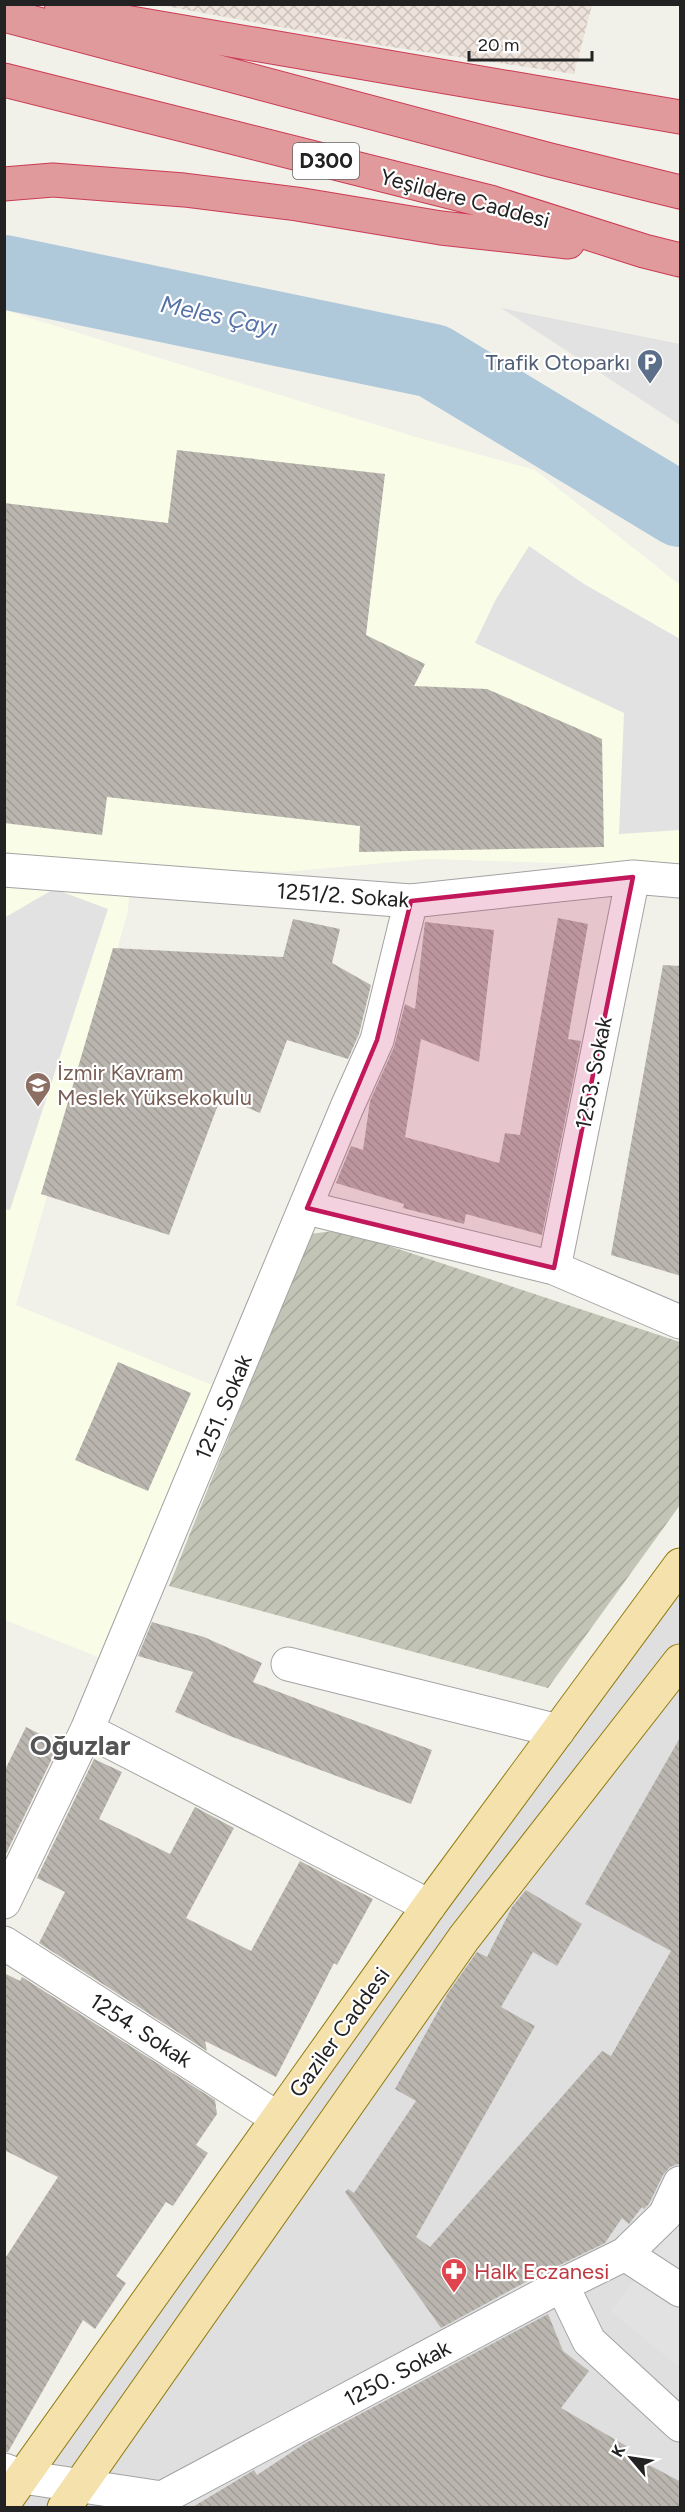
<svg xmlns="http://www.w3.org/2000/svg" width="685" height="2512" viewBox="0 0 685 2512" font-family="Figtree,sans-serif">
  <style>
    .residential { fill: #e0dfdf }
    .education { fill: #f9fde7 }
    .military { fill: url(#military-cross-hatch) }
    .construction { fill: url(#construction-furrows) }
    .parking { fill: #e2e2e2 }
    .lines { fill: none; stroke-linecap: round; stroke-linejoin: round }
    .river { stroke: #afc9da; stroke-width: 74 }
    .building { fill: url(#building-back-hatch) }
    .minor-casing { stroke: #a3a3a3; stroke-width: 35 }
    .major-casing { stroke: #907b0f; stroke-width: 35 }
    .highway-casing { stroke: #cb3a54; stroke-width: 35 }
    .minor { stroke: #fff; stroke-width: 33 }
    .major { stroke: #f4e1ac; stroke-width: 33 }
    .highway { stroke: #e09a9b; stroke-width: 33 }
    .marked { fill: #c2185b; fill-opacity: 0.2; stroke: #c2185b; stroke-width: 4.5; stroke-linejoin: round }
    .labels { text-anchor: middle; stroke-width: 4.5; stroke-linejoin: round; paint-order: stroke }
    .shield { fill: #fff; stroke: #646464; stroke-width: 1.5 }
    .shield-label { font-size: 21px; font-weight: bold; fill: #222 }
    .street-label { font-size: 22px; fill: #222; stroke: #fff }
    .service-label { font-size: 22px; fill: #4e5e75; stroke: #fff; text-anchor: end }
    .education-label { font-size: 22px; fill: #785e54; stroke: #fff; text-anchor: start }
    .health-label { font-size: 22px; fill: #be3a42; stroke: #fff; text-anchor: start }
    .water-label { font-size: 24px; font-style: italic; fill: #5672a9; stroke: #fff }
    .district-label { font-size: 28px; font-weight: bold; fill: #555; stroke: #fff }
  </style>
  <defs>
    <pattern id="military-cross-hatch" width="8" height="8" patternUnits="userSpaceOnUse" patternTransform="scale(1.5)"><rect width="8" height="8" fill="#ede3db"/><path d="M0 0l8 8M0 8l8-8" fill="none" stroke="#cbc2bc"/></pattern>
    <pattern id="construction-furrows" width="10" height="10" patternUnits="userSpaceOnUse" patternTransform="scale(1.5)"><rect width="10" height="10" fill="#c2c5b5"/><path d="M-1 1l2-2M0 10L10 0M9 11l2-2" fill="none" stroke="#a6a99b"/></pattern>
    <pattern id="building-back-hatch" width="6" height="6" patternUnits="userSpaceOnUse" patternTransform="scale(1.5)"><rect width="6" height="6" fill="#bab6af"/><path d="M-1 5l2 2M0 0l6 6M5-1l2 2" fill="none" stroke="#a09c96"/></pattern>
  </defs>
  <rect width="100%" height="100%" fill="#f1f0e9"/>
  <!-- residential -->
  <path class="residential" d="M680 1578V2507L5 2508Z"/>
  <!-- education -->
  <path class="education" d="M4 310 416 437 535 470 680 585V867L428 859 284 872 131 866 128 911 16 1305 212 1385 98 1657 5 1620Z"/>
  <!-- military -->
  <path class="military" d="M160 5H592L574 74 385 46Z"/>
  <!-- construction -->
  <path class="construction" d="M341 1230 680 1342V1505L548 1688 169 1586 310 1234Z"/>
  <!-- parking -->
  <path class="parking" d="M501 308 680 344V425Z
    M529 546 584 584 680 639V830L619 834 624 713 475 643 496 599Z
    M54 889 108 909 10 1210 4 1209V918Z
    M680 2218V2368L611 2311Z"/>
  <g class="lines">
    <!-- river -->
    <path class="river" d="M4 272 433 361 680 510"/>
  </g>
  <!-- building -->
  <path class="building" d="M177 450 385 474 366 635 425 664 414 686 487 689 602 739 604 847 359 852 360 826 107 797 102 835 4 823V503L168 523Z
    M558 918 588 924 568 1039 581 1041 542 1235 466 1214 464 1224 403 1208 404 1204 336 1183 351 1146 363 1150 370 1101 394 1047 405 1004 415 1009 425 922 494 930 479 1062 421 1039 405 1137 499 1163 505 1133 520 1135Z
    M293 919 340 929 332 963 371 985 359 1034 348 1059 287 1040 260 1113 221 1097 169 1235 41 1194 113 948 283 957Z
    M663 965 681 966V1276L611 1255Z
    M118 1362 191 1393 148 1491 75 1460Z
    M152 1622 204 1637 262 1663 253 1682 432 1750 411 1804 230 1736 175 1712 193 1672 138 1656Z
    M26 1727 59 1744 4 1858V1772Z
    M681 1736V2163L670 2167 663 2175 649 2204 644 2209 642 2207 629 2224 622 2218 605 2243 533 2278 441 2328 345 2192 348 2189 354 2193 416 2101 395 2089 448 1993 477 1952 487 1957 512 1907 526 1890 582 1924 557 1966 533 1952 501 2007 535 2026 416 2237 430 2247 602 2051 611 2056 671 1951 585 1904Z
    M94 1759 122 1772 99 1819 170 1854 195 1807 234 1828 186 1918 251 1951 300 1861 373 1899 337 1965 334 1963 276 2077 205 2041 207 2051 39 1943 65 1892 37 1878Z
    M4 1973 20 1981 22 1977 215 2100 217 2114 196 2145 208 2153 173 2206 166 2202 116 2276 126 2283 95 2329 83 2320 8 2452H4V2260L58 2177 4 2150Z
    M548 2314 563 2351 589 2371 561 2408 628 2447 625 2452 681 2482V2508H191L254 2470 257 2475 304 2444Z"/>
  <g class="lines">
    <!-- minor casing -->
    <g class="minor-casing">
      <path id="minor" d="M4 870 411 901 633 877 680 881
        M307 1208 554 1268 680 1322
        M554 1268 633 877
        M288 1664 558 1731
        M87 1730 429 1906
        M4 1902 87 1730 347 1107 377 1040 411 901
        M4 1943 277 2118
        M625 2254 680 2290
        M562 2285 589 2341 680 2425
        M4 2470 23 2477 162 2498 562 2285 625 2254 665 2215 680 2183"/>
    </g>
    <!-- major casing -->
    <g class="major-casing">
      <path id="major" d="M4 2503 429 1906 680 1565
        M64 2508 464 1938 680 1661"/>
    </g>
    <!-- highway casing -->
    <g class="highway-casing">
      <path id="highway" d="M61 11 680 117
        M4 15 550 160 680 192
        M4 80 490 202 644 251 680 260
        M4 184 53 180 184 190 297 204 441 228 568 242"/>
    </g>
    <!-- minor -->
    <use href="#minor" class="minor"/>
    <!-- major -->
    <use href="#major" class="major"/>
    <!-- highway -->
    <use href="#highway" class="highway"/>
  </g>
  <!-- marked area -->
  <path class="marked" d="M633 877 554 1268 307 1208 377 1040 411 901Z"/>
  <!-- icons -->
  <defs>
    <g id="parking-pin" transform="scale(1.35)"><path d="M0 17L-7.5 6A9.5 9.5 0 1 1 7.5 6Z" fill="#5c6f8a" stroke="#fff"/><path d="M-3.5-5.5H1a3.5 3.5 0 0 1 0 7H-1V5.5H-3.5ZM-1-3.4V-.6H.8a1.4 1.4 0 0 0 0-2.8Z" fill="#fff"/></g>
    <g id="university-pin" transform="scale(1.35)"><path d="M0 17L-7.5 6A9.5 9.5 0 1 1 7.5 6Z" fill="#8d6e63" stroke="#fff"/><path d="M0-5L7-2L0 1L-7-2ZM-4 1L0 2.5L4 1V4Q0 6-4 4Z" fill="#fff"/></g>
    <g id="pharmacy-pin" transform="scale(1.35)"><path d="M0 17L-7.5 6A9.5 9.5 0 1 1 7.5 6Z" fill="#e0444e" stroke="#fff"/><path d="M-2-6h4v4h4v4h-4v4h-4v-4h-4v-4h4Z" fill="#fff"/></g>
  </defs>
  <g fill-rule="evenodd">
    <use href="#parking-pin" x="650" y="362"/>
    <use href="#university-pin" x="38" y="1085"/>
    <use href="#pharmacy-pin" x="454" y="2271"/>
  </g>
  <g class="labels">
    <!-- shield labels -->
    <rect class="shield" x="293" y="143" width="66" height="36" rx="4.5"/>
    <g class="shield-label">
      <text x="326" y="168">D300</text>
    </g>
    <!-- street labels -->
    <g class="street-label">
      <text transform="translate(465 198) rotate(15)" y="8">Yeşildere Caddesi</text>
      <text transform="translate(343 895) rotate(4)" y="8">1251/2. Sokak</text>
      <text transform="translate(593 1073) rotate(-79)" y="8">1253. Sokak</text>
      <text transform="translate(223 1407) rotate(-67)" y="8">1251. Sokak</text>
      <text transform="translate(141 2030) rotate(33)" y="8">1254. Sokak</text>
      <text transform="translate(339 2032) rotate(-54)" y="8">Gaziler Caddesi</text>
      <text transform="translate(397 2373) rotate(-28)" y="8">1250. Sokak</text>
    </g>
    <!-- service labels -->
    <g class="service-label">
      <text x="630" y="370">Trafik Otoparkı</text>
    </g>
    <!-- education labels -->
    <g class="education-label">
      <text x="57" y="1080">İzmir Kavram<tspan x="57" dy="25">Meslek Yüksekokulu</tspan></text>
    </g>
    <!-- health labels -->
    <g class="health-label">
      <text x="474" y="2279">Halk Eczanesi</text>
    </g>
    <!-- water labels -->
    <g class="water-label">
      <text transform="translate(219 316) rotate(12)" y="8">Meles Çayı</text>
    </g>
    <!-- district labels -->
    <g class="district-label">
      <text x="80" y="1755">Oğuzlar</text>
    </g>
  </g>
  <!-- border -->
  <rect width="685" height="2512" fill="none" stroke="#222222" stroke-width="12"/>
  <!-- north arrow -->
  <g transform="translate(631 2458) rotate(299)" stroke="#ffffff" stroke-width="4.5" paint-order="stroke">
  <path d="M0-4.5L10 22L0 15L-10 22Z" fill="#222222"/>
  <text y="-9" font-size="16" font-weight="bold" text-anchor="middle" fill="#222222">K</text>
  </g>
  <!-- scale -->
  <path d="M469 51v9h123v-9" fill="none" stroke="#222222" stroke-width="3"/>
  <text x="478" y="51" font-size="18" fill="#222222" stroke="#ffffff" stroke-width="4.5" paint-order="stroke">20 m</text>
</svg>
